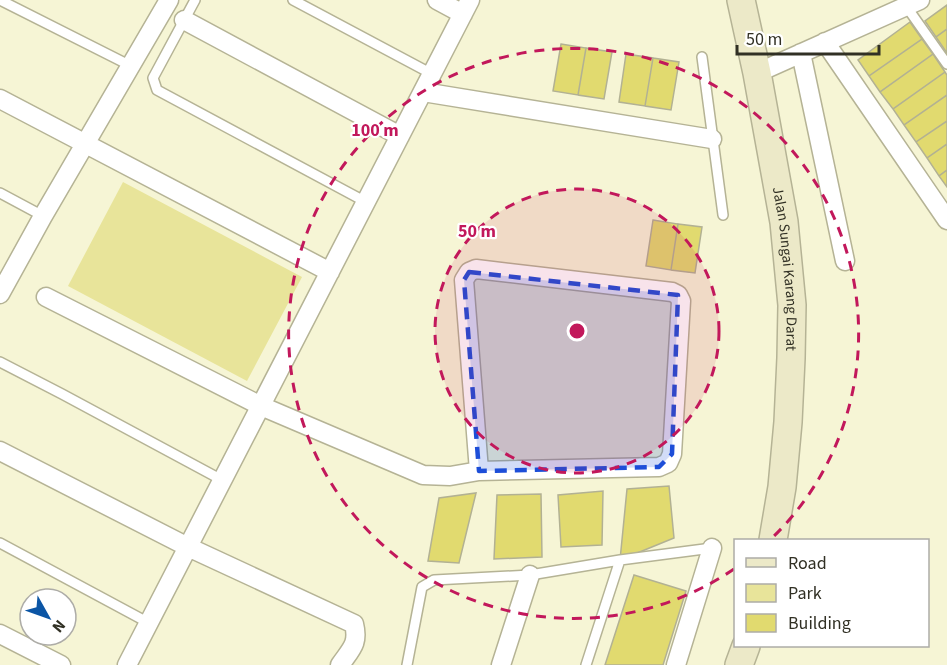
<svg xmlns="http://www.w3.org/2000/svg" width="947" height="665" viewBox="0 0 947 665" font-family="'Source Sans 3',sans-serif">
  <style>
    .green { fill: #e8e49a }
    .building { fill: #e1da6f; stroke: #b2b193; stroke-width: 1.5 }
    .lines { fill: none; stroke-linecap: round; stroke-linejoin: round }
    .lane-casing { stroke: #b5b395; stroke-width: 12 }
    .street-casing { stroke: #b5b395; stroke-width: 21 }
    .secondary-casing { stroke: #b5b395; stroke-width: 30 }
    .lane { stroke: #fff; stroke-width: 9 }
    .street { stroke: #fff; stroke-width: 18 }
    .secondary { stroke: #ece9c8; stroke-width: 27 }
    .marked { fill: #1d4ed8; fill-opacity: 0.2; stroke: #1d4ed8; stroke-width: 4.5; stroke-dasharray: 12 8; stroke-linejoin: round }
    .ring { fill: none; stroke: #c2185b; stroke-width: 3; stroke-dasharray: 10 8 }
    .labels { text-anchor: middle; stroke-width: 4.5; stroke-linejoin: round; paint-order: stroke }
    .street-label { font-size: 15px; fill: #313024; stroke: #fff }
    .centre { fill: #c2185b; stroke: #fff; stroke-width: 3 }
    .ring-label { font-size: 18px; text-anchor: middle; font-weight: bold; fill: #c2185b; stroke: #fff; stroke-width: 4.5; stroke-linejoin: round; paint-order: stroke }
  </style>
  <rect width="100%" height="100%" fill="#f6f5d5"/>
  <!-- green -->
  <path class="green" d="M123 182 302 277 247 381 68 286Z"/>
  <!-- building -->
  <path class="building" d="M947 5V29L936 37 925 21Z
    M910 22 922 39 869 76 858 60Z
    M947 29V53L936 37Z
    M922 39 933 54 880 92 869 76Z
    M561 44 586 48 578 95 553 91Z
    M586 48 612 52 604 99 578 95Z
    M626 54 653 58 645 106 619 102Z
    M933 54 945 72 893 109 880 92Z
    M653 58 679 62 671 110 645 106Z
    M945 72 947 75V95L904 125 893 109Z
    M947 95V121L916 142 904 125Z
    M947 121V144L927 158 916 142Z
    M947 144V170L939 176 927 158Z
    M947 170V187L939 176Z
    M653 220 678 224 671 270 646 266Z
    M678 224 702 227 695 273 671 270Z
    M669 486 674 538 620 560 627 489Z
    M603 491 602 545 561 547 558 495Z
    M476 493 459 563 428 561 439 498Z
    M541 494 542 557 494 559 497 495Z
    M634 575 686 591 663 665H605Z"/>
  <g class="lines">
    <!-- lane casing -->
    <g class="lane-casing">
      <path id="lane" d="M0 0 131 66
        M195 0 153 78 157 90 366 202
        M293 0 432 74
        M906 6 947 64
        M702 57 723 215
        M0 193 43 216
        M0 362 62 394 222 480
        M0 543 149 623
        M407 665 422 587 434 580 530 575 620 560 712 548
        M586 665 620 560"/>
    </g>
    <!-- street casing -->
    <g class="street-casing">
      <path id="street" d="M437 0 463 14
        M184 20 400 136
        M825 42 947 220
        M801 53 845 261
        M757 73 920 0
        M423 92 712 139
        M0 99 330 272
        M0 294 43 216 169 0
        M46 297 261 406 423 475 450 476 479 471 659 467 668 463 672 454 681 301 678 295 672 292 476 269 469 272 464 280 479 471
        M0 451 188 547 354 624C359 644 351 649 340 665
        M0 634 61 665
        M127 665 470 0
        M501 665 530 575
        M676 665 712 548"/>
    </g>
    <!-- secondary casing -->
    <g class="secondary-casing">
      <g id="secondary">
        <path id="s1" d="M741 0 757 73 784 222 792 305 791 358 788 422 782 487 773 540"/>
        <path d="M739 665 746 646"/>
      </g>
    </g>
    <!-- lane -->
    <use href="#lane" class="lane"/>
    <!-- street -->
    <use href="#street" class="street"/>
    <!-- secondary -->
    <use href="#secondary" class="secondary"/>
  </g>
  <!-- marked area -->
  <path class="marked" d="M469 272 678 295 672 454 659 467 479 471 464 280Z"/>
  <!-- distance rings -->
  <circle cx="577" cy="331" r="142" fill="#c2185b" fill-opacity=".12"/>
  <g class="ring">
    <circle cx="577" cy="331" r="142"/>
    <path d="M734 569A285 285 0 1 1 771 539"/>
  </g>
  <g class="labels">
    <!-- street labels -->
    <g class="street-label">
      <text dy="5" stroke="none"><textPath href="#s1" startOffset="273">Jalan Sungai Karang Darat</textPath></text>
    </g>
  </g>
  <circle cx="577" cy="331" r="9" class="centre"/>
  <g class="ring-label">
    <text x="375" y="136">100 m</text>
    <text x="477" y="237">50 m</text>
  </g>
  <!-- legend -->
  <rect x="734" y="539" width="195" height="108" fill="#ffffff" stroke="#adaca7" stroke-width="1.5"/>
  <rect x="746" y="558" width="30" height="9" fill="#ece9c8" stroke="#adaca7" stroke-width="1.5"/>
  <text x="788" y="569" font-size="18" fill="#313024">Road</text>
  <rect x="746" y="584" width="30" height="18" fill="#e8e49a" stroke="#adaca7" stroke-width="1.5"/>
  <text x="788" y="599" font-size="18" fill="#313024">Park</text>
  <rect x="746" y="614" width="30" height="18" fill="#e1da6f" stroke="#adaca7" stroke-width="1.5"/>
  <text x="788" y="629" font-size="18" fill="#313024">Building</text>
  <!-- north arrow -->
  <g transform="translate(48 617) rotate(130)"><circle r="28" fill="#ffffff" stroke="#adaca7" stroke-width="1.5"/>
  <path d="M0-4.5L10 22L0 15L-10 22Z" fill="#0b55a5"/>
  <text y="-9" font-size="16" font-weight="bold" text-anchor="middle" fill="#313024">N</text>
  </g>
  <!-- scale -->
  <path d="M737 45v9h142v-9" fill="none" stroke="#313024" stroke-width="3"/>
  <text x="746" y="45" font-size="18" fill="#313024" stroke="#ffffff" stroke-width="4.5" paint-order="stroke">50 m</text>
</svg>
